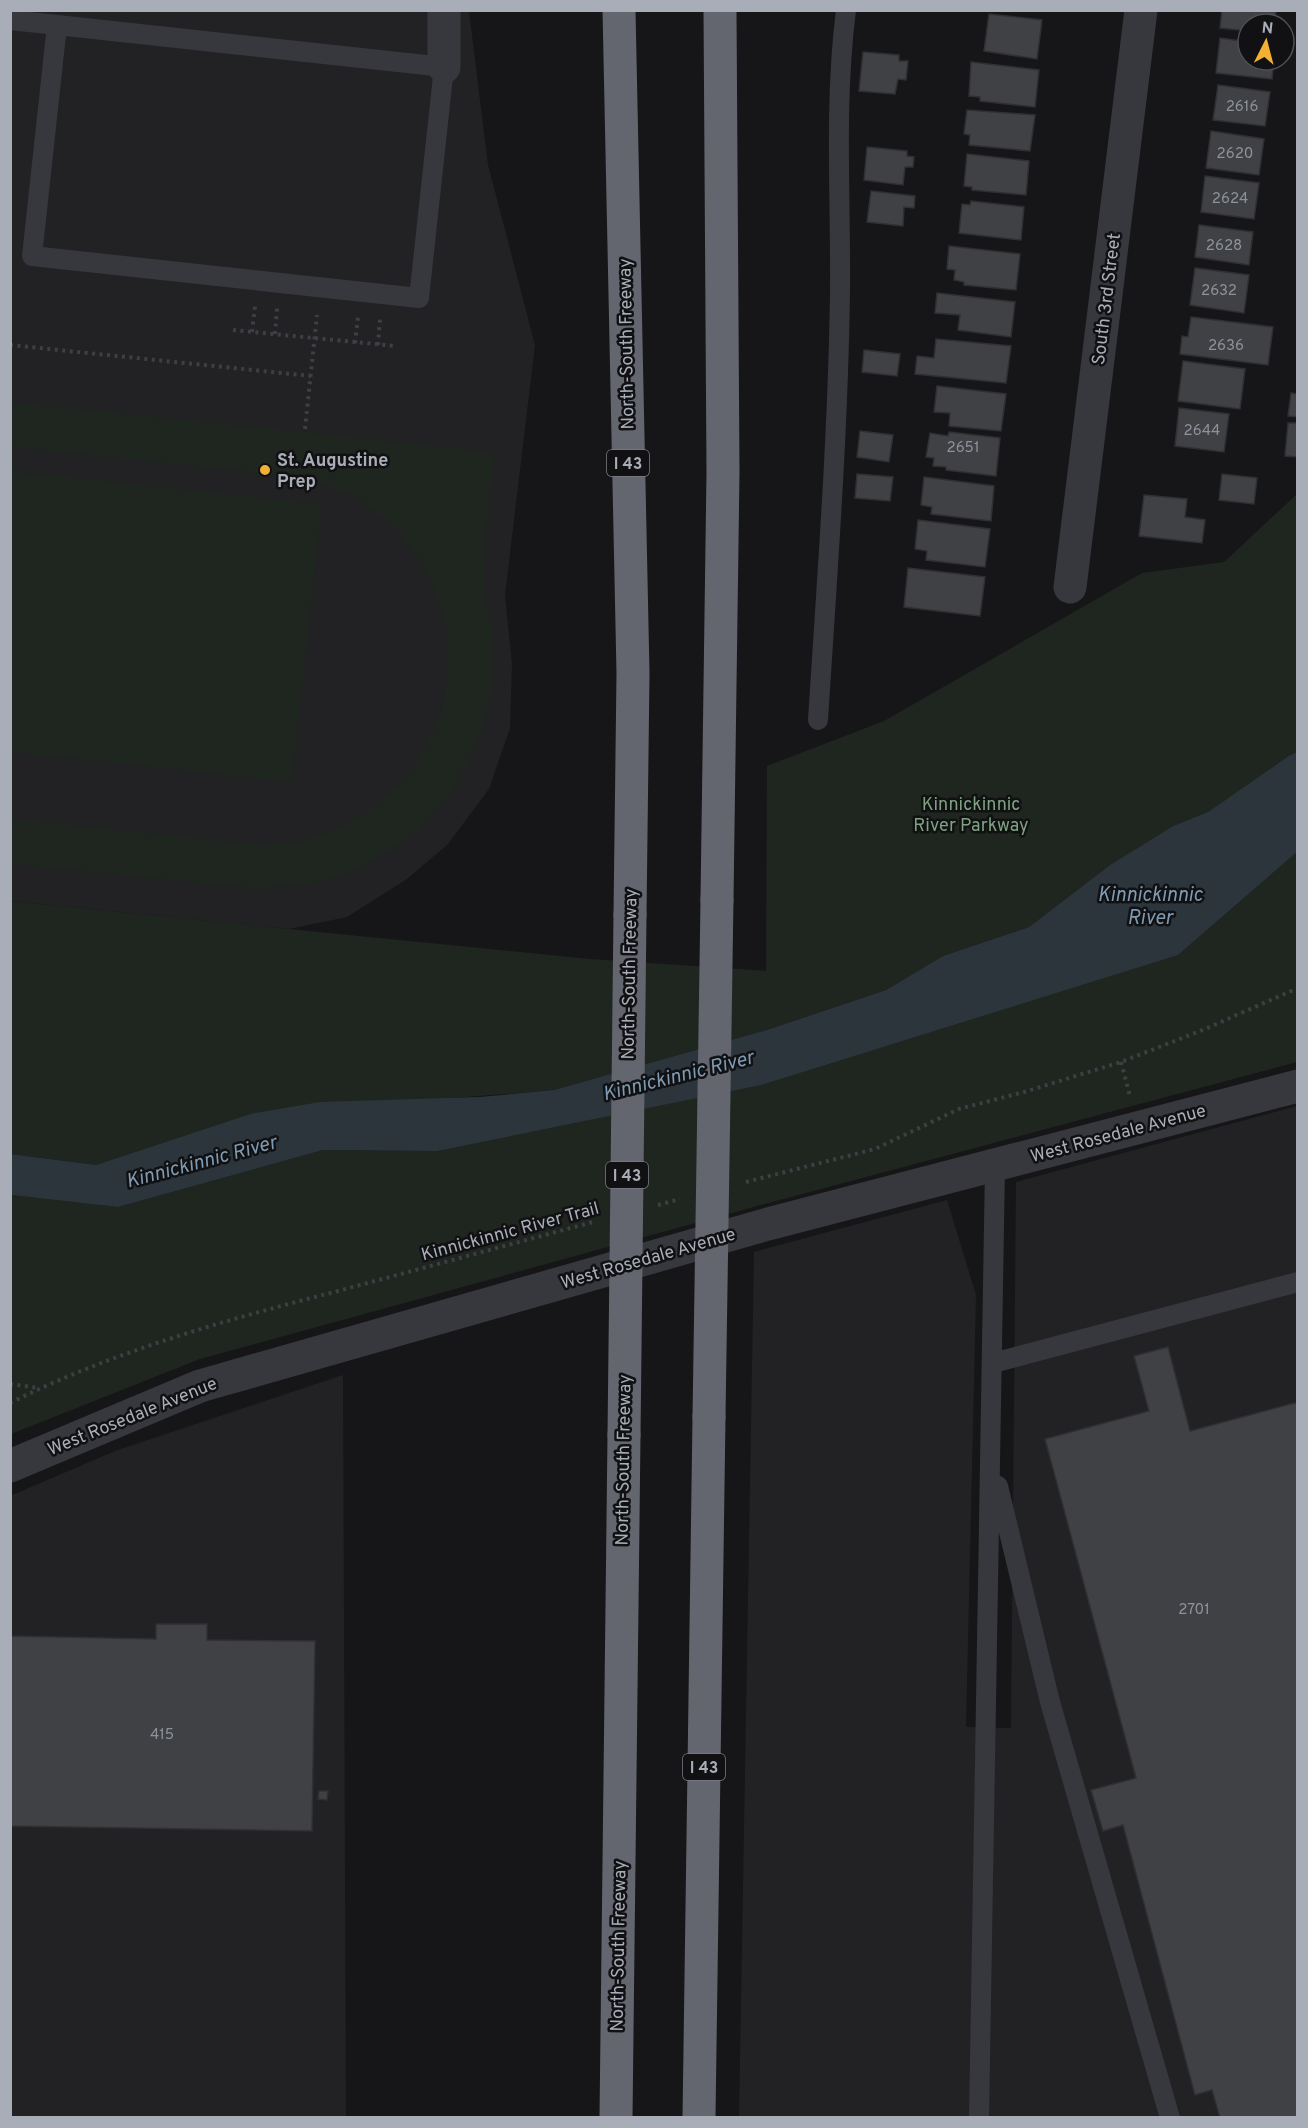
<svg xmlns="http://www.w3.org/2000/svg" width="1308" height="2128" viewBox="0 0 1308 2128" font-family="Overpass,sans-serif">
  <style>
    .built { fill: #222225 }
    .green { fill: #1e261f }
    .water { fill: #2c353c }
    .building { fill: #404145; stroke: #303034; stroke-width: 1.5 }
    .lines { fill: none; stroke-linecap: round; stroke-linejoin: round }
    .path { stroke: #3d3f44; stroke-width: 4; stroke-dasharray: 3 4.5; stroke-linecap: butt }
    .service { stroke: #37383d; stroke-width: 20 }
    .minor { stroke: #37383d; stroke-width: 33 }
    .motorway { stroke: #63666e; stroke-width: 33 }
    .motorway-bridge { stroke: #63666e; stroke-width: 33 }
    .poi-dot { fill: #f2b134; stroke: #111113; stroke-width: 2 }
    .labels { text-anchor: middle; stroke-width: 5; stroke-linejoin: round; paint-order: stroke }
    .number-label { font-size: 15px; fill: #8e929b }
    .shield { fill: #111113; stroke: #7b7e86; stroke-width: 1.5 }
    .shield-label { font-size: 16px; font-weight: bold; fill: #a8adb8 }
    .street-label { font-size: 18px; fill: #a8adb8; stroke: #111113 }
    .poi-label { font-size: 18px; font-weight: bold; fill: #a8adb8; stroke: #111113; text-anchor: start }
    .park-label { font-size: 18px; fill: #7fa381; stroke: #111113 }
    .water-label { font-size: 20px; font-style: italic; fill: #7f9bb3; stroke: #111113 }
  </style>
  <rect width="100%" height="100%" fill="#161618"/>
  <!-- built -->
  <path class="built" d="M10 11H469L488 165 535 345 505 595 512 664 510 728 489 789 448 844 407 879 347 917 289 929 11 901Z
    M1297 1106V2117L739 2118 754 1252 947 1200 976 1295 966 1727 1011 1728 1016 1182Z
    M343 1375 346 2117H11L10 1496 115 1451Z"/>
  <!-- green -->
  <path class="green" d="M11 402 494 452C490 496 484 540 483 584 483 596 488 608 490 619 494 638 495 659 493 678 485 750 447 816 385 854 373 862 359 870 345 875 314 885 283 887 251 888L11 864V819L266 845C277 844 290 844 302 841 418 812 482 689 430 579 413 544 384 513 349 495 333 487 315 482 298 477L11 447Z
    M11 471 322 504 292 782 11 752Z
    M1297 494V752L1290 755 1208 812 1173 826 1110 865 1029 927 943 956 886 990 770 1029 554 1090 250 1114 96 1165 10 1154V901L590 959 766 971 767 766 884 721 1142 573 1224 562Z
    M1297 852V1062L761 1205 200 1359 11 1434V1195L118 1207 323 1150 437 1151 1178 955Z"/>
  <!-- water -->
  <path class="water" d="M1297 752V852L1178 955 761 1085 437 1151 323 1150 118 1207 11 1195 10 1154 96 1165 250 1114 320 1102 480 1097 554 1090 770 1029 886 990 943 956 1029 927 1110 865 1173 826 1208 812 1290 755Z"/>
  <!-- building -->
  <path class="building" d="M1222 10H1276L1275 24H1248V31L1220 28Z
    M989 14 1042 20 1037 59 984 51Z
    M1220 38 1248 42V60H1274L1272 79 1216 73Z
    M863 52 899 55V61H908L906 80 898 79 895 94 859 91Z
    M971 62 1039 70 1035 107 980 101V97L969 96Z
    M1218 85 1270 92 1265 126 1213 120Z
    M967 110 1035 115 1030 151 969 145 970 135 964 134Z
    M1211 131 1264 139 1259 175 1206 168Z
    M867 147 907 151V156L914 157 913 167H905L903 185 864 180Z
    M967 154 1029 161 1026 195 972 190V187L964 186Z
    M1205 176 1259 183 1254 219 1201 212Z
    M871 191 915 196 914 208 904 207 903 226 867 222Z
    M971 201 1024 207 1021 240 959 233 962 204 970 205Z
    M1199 225 1253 232 1249 265 1195 257Z
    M949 246 1020 254 1016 290 964 285V282L954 280 955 270 947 269Z
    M1195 268 1249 275 1244 313 1190 305Z
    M937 293 1015 302 1011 337 958 330 960 315 935 313Z
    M1191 317 1273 327 1268 365 1180 354 1182 336 1188 337Z
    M936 339 1011 346 1006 383 915 374 917 356 934 358Z
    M864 350 900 354 897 376 862 372Z
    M1183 361 1245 369 1240 409 1178 401Z
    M937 386 1006 394 1001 431 949 426 950 413 934 412Z
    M1291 393 1298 394V417L1288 416Z
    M1179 408 1229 414 1224 452 1175 446Z
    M1288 423H1298V457L1285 456Z
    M860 431 893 435 889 462 857 457Z
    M949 432 1000 438 996 476 946 470V467L933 466 934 458 926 457 930 433 948 436Z
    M857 474 893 477 890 501 855 498Z
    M1222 474 1257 478 1254 504 1219 500Z
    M924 477 994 486 991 521 931 514 932 507 921 505Z
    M1144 495 1187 499 1185 517 1205 520 1202 543 1139 536Z
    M918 520 990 529 985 567 926 560 927 551 915 549Z
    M908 568 985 577 980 616 904 607Z
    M1168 1347 1190 1431 1298 1402V2118H1220L1212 2090 1195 2095 1123 1825 1103 1831 1091 1790 1136 1778 1045 1439 1149 1411 1134 1356Z
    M156 1624H207V1640L315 1641 312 1831 10 1826V1636L156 1639Z
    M319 1791H328L327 1800 318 1799Z"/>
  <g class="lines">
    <!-- path -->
    <path class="path" d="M233 330 395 346
      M252 332 255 306
      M275 334 277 308
      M355 343 358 317
      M10 345 311 376
      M378 345 380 319
      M305 429 317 315
      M1121 1062 1130 1096
      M746 1182 875 1149 959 1109 1024 1092 1121 1062 1205 1029 1298 988
      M658 1205 680 1199
      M10 1384 39 1388
      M10 1403C114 1351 226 1320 338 1291 423 1268 508 1245 593 1222"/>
    <!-- service -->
    <path class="service" d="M10 20 57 25 444 67 419 298 32 256 57 25
      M818 720C827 578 838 435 840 293 841 199 834 104 846 10
      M993 1363 1298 1282
      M998 1486 1050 1702 1170 2118
      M979 2118 995 1166"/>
    <!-- minor -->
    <path class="minor" d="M444 10V67
      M1070 587 1141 10
      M10 1466 200 1386 768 1224 1298 1086"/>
    <!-- motorway -->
    <path class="motorway" d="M619 10 633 673 630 915
      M717 900 723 472 720 10
      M616 2118 624 1435
      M699 2118 709 1417"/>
    <!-- motorway-bridge -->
    <path class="motorway-bridge" d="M709 1417 717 900
      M624 1435 630 915"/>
  </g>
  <!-- markers -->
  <circle class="poi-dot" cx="265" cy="470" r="6"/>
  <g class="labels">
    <!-- number labels -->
    <g class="number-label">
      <text x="1242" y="111">2616</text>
      <text x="1235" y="158">2620</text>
      <text x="1230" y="203">2624</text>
      <text x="1224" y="250">2628</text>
      <text x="1219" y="295">2632</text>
      <text x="1226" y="350">2636</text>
      <text x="1202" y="435">2644</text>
      <text x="963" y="452">2651</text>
      <text x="1194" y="1614">2701</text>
      <text x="162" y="1739">415</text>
    </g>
    <!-- shield labels -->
    <g class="shield">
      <rect x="607" y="450" width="42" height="26" rx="4.5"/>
      <rect x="606" y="1162" width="42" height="26" rx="4.5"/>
      <rect x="683" y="1754" width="42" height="26" rx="4.5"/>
    </g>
    <g class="shield-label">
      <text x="628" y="469">I 43</text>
      <text x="627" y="1181">I 43</text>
      <text x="704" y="1773">I 43</text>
    </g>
    <!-- street labels -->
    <g class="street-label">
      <text transform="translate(1106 299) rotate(-83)" y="6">South 3rd Street</text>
      <text transform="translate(626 344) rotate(-91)" y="6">North-South Freeway</text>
      <text transform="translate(629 974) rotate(-89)" y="6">North-South Freeway</text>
      <text transform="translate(1118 1133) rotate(-15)" y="6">West Rosedale Avenue</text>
      <text transform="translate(510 1231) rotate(-15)" y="6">Kinnickinnic River Trail</text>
      <text transform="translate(648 1258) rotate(-16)" y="6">West Rosedale Avenue</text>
      <text transform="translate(132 1416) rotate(-22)" y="6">West Rosedale Avenue</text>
      <text transform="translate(623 1460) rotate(-89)" y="6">North-South Freeway</text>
      <text transform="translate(618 1946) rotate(-89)" y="6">North-South Freeway</text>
    </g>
    <!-- poi labels -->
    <g class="poi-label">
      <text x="277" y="466">St. Augustine<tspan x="277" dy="21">Prep</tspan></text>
    </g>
    <!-- park labels -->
    <g class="park-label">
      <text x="971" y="810">Kinnickinnic<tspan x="971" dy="21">River Parkway</tspan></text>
    </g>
    <!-- water labels -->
    <g class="water-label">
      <text x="1150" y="901">Kinnickinnic<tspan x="1150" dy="23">River</tspan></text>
      <text transform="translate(678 1075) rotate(-14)" y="7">Kinnickinnic River</text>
      <text transform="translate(201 1161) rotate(-15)" y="7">Kinnickinnic River</text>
    </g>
  </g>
  <!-- border -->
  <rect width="1308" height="2128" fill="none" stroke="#a8adb8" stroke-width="24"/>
  <!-- north arrow -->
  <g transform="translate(1266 42) rotate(6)"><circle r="28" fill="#111113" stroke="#4d4f55" stroke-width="1.5"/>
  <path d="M0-4.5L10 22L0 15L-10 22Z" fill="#f2b134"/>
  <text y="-9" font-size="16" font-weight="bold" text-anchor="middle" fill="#a8adb8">N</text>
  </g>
</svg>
